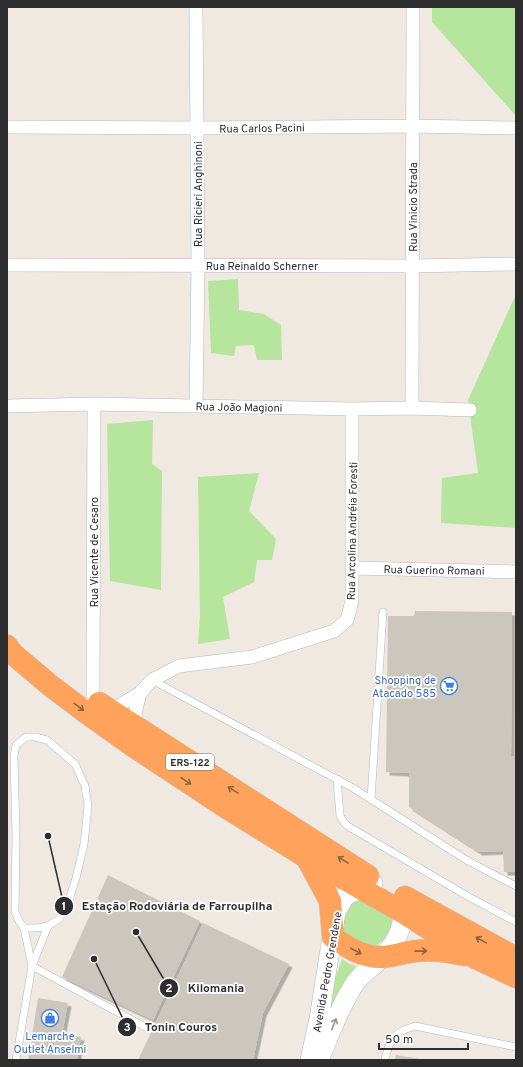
<svg xmlns="http://www.w3.org/2000/svg" width="523" height="1067" viewBox="0 0 523 1067" font-family="Overpass,sans-serif">
  <style>
    .green { fill: #b6e59e }
    .building { fill: #cbc7bf; filter: url(#shadow) }
    .lines { fill: none; stroke-linecap: round; stroke-linejoin: round }
    .lane-casing { stroke: #b4b7c1; stroke-width: 8 }
    .street-casing { stroke: #b4b7c1; stroke-width: 14 }
    .secondary-casing { stroke: #b4b7c1; stroke-width: 20 }
    .highway-casing { stroke: #c9c9c9; stroke-width: 23 }
    .lane { stroke: #fff; stroke-width: 7 }
    .street { stroke: #fff; stroke-width: 13 }
    .secondary { stroke: #fff; stroke-width: 19 }
    .highway { stroke: #ffa35c; stroke-width: 22 }
    .oneway { stroke: #8c6343 }
    .oneway2 { stroke: #969696 }
    .labels { text-anchor: middle; stroke-width: 3.5; stroke-linejoin: round; paint-order: stroke }
    .shield { fill: #fff; stroke: #6d6d6d; stroke-width: 1 }
    .shield-label { font-size: 10px; font-weight: bold; fill: #2e2e2e }
    .street-label { font-size: 11px; fill: #2e2e2e; stroke: #fff }
    .shop-label { font-size: 11px; fill: #366cbe; stroke: #fff; text-anchor: end }
    .leader { fill: none; stroke: #2e2e2e; stroke-width: 1.5 }
    .callout-dot { fill: #2e2e2e; stroke: #fff; stroke-width: 1.5 }
    .mark-label { font-size: 12px; text-anchor: middle; font-weight: bold; fill: #fff }
    .callout-label { font-size: 12px; text-anchor: middle; font-weight: bold; fill: #2e2e2e; stroke: #fff; stroke-width: 3.5; stroke-linejoin: round; paint-order: stroke }
  </style>
  <defs>
    <filter id="shadow"><feDropShadow dx="3.5" dy="3.5" stdDeviation="0" flood-color="#0004"/></filter>
  </defs>
  <rect width="100%" height="100%" fill="#efe9e1"/>
  <!-- green -->
  <path class="green" d="M432 7H516V116L432 22Z
    M238 279 239 310 264 314 281 325 282 360H257L254 345 236 346 234 356 211 353 208 281Z
    M516 294V528L441 523 442 478 478 473 468 400Z
    M153 420 152 464 162 471 161 590 110 581 107 424Z
    M259 473 249 511 276 539 272 560H257L254 582 223 597 230 639 198 644 200 615 198 477Z
    M360 896 394 916 391 934 377 945H356L343 934C341 913 340 908 360 896Z
    M342 959 349 964 356 966 338 992 324 1024 331 991Z"/>
  <!-- building -->
  <path class="building" d="M415 611 512 612 511 756H516V872H504L503 851 479 852 409 807V773L386 772 388 616H414Z
    M108 875 200 921 153 1020 62 977Z
    M203 923 289 964 263 1013 253 1060H138Z
    M38 998 68 1003 62 1034 81 1037 77 1060H28Z
    M396 1055 420 1059V1060H395Z"/>
  <g class="lines">
    <!-- lane casing -->
    <g class="lane-casing">
      <path id="lane" d="M152 680 353 788 468 861 516 886
        M337 779 340 816 346 825 469 897 516 922
        M371 799 383 612
        M24 928H37L48 926 59 919 69 900 76 878 84 844 88 806 85 786 75 764 47 740 35 737H26L16 745 14 756 16 836 15 912 19 921 24 928 32 966 48 926
        M16 1060 32 966 145 1027
        M385 1060C390 1038 392 1033 415 1026L516 1047"/>
    </g>
    <!-- street casing -->
    <g class="street-casing">
      <path id="street" d="M196 7 198 266 196 406
        M7 127 198 128 413 126 516 128
        M7 265 413 266 516 264
        M7 406 94 404 352 409 412 408 470 410
        M412 408 413 7
        M353 568 516 572
        M93 699 94 404
        M110 711 140 693 152 680 179 666 252 657 334 631 347 620 352 601V409
        M136 728V709L140 693"/>
    </g>
    <!-- secondary casing -->
    <g class="secondary-casing">
      <path id="secondary" d="M310 1060 319 1019 336 912 345 896 373 883
        M319 1060C330 1034 340 1006 355 983 360 976 367 971 373 966 394 947 406 929 403 900"/>
    </g>
    <!-- highway casing -->
    <g class="highway-casing">
      <path id="highway" d="M7 646 13 654 51 686 88 714 133 746 227 808 306 857 404 913 474 957 516 977
        M99 703 368 876
        M307 858 330 901 333 937C348 948 364 958 383 957 394 956 405 952 417 951 433 949 449 952 465 955
        M405 897 516 958"/>
    </g>
    <!-- lane -->
    <use href="#lane" class="lane"/>
    <!-- street -->
    <use href="#street" class="street"/>
    <!-- secondary -->
    <use href="#secondary" class="secondary"/>
    <!-- highway -->
    <use href="#highway" class="highway"/>
  </g>
  <!-- one-way arrows -->
  <defs><path id="oneway-shaft" d="M-6 0H5M1.5-3L5.5 0L1.5 3" fill="none" stroke-width="1.6" stroke-linecap="round" stroke-linejoin="round"/></defs>
  <g class="oneway">
    <use href="#oneway-shaft" transform="translate(79 707) rotate(37)"/>
    <use href="#oneway-shaft" transform="translate(186 781) rotate(34)"/>
    <use href="#oneway-shaft" transform="translate(233 790) rotate(-148)"/>
    <use href="#oneway-shaft" transform="translate(343 860) rotate(-148)"/>
    <use href="#oneway-shaft" transform="translate(481 940) rotate(-151)"/>
    <use href="#oneway-shaft" transform="translate(356 951) rotate(27)"/>
    <use href="#oneway-shaft" transform="translate(421 951) rotate(-1)"/>
  </g>
  <use class="oneway2" href="#oneway-shaft" transform="translate(334 1024) rotate(-68)"/>
  <!-- icons -->
  <defs>
    <g id="supermarket-ring" transform="scale(0.9)"><circle r="9.5" fill="#fff" stroke="#3f7fe0" stroke-width="1.5"/><path d="M-6-5.5h2.5l.6 2H6L4.5 2H-2.5L-4.4-4H-6ZM-1.5 3.2a1.3 1.3 0 1 0 .1 0ZM3 3.2a1.3 1.3 0 1 0 .1 0Z" fill="#3f7fe0"/></g>
    <g id="shop-ring" transform="scale(0.9)"><circle r="9.5" fill="#fff" stroke="#3f7fe0" stroke-width="1.5"/><path d="M-5-2.5h2.3a2.7 3.5 0 0 1 5.4 0H5L5.5 6h-11ZM-1.5-2.5h3a1.5 2.3 0 0 0-3 0Z" fill="#3f7fe0"/></g>
  </defs>
  <g fill-rule="evenodd">
    <use href="#supermarket-ring" x="449" y="686"/>
    <use href="#shop-ring" x="50" y="1018"/>
  </g>
  <g class="labels">
    <!-- shield labels -->
    <rect class="shield" x="166" y="754" width="48" height="16" rx="3"/>
    <g class="shield-label">
      <text x="190" y="766">ERS-122</text>
    </g>
    <!-- street labels -->
    <g class="street-label">
      <text transform="translate(262 128) rotate(-1)" y="4">Rua Carlos Pacini</text>
      <text transform="translate(198 194) rotate(-90)" y="4">Rua Ricieri Anghinoni</text>
      <text transform="translate(413 207) rotate(-90)" y="4">Rua Vinicio Strada</text>
      <text x="262" y="270">Rua Reinaldo Scherner</text>
      <text transform="translate(239 407) rotate(1)" y="4">Rua João Magioni</text>
      <text transform="translate(352 531) rotate(-89)" y="4">Rua Arcolina Andréia Foresti</text>
      <text transform="translate(94 552) rotate(-90)" y="4">Rua Vicente de Cesaro</text>
      <text transform="translate(434 570) rotate(1)" y="4">Rua Guerino Romani</text>
      <text transform="translate(327 972) rotate(-80)" y="4">Avenida Pedro Grendene</text>
    </g>
    <!-- shop labels -->
    <g class="shop-label">
      <text x="436" y="684">Shopping de<tspan x="436" dy="13">Atacado 585</tspan></text>
      <text x="50" y="1040" text-anchor="middle">Lemarche<tspan x="50" dy="13">Outlet Anselmi</tspan></text>
    </g>
  </g>
  <!-- callouts -->
  <path class="leader" d="M48 836L64 906M136 932L169 988M94 959L127 1027"/>
  <g class="callout-dot">
    <circle cx="48" cy="836" r="4"/>
    <circle cx="136" cy="932" r="4"/>
    <circle cx="94" cy="959" r="4"/>
    <circle cx="64" cy="906" r="10"/>
    <circle cx="169" cy="988" r="10"/>
    <circle cx="127" cy="1027" r="10"/>
  </g>
  <g class="mark-label">
    <text x="64" y="910">1</text>
    <text x="169" y="992">2</text>
    <text x="127" y="1031">3</text>
  </g>
  <g class="callout-label">
    <text x="177" y="910">Estação Rodoviária de Farroupilha</text>
    <text x="216" y="992">Kilomania</text>
    <text x="181" y="1031">Tonin Couros</text>
  </g>
  <!-- border -->
  <rect width="523" height="1067" fill="none" stroke="#2e2e2e" stroke-width="16"/>
  <!-- scale -->
  <path d="M379 1043v6h89v-6" fill="none" stroke="#2e2e2e" stroke-width="2"/>
  <text x="385" y="1043" font-size="12" fill="#2e2e2e" stroke="#ffffff" stroke-width="3" paint-order="stroke">50 m</text>
</svg>
